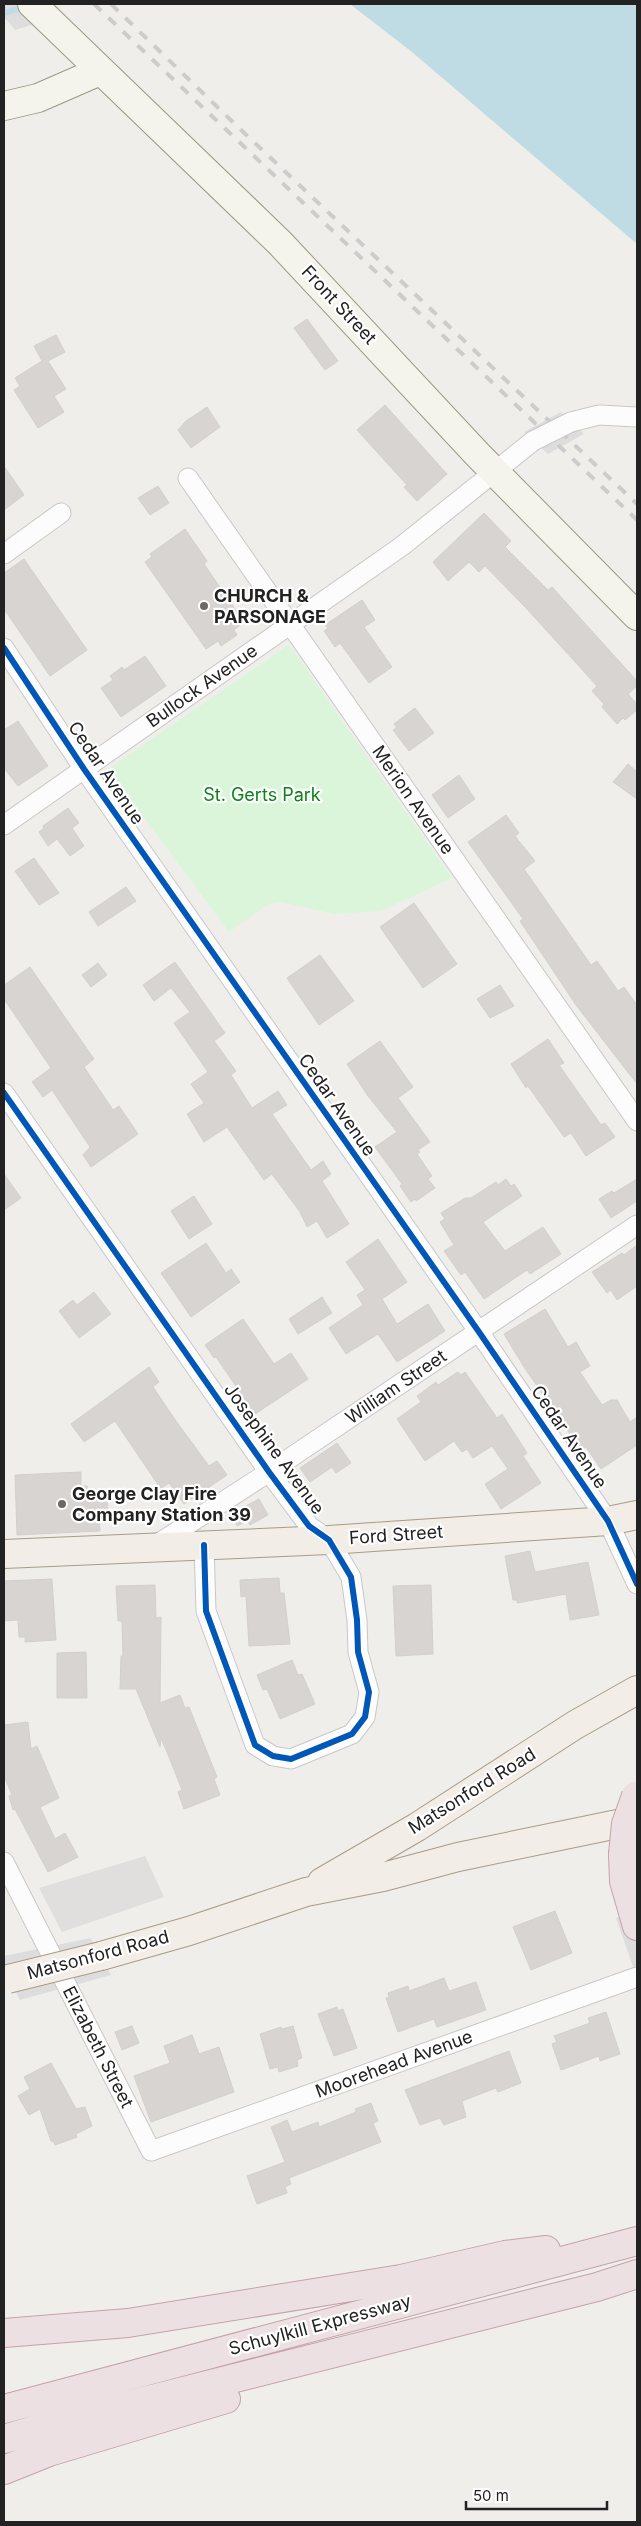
<svg xmlns="http://www.w3.org/2000/svg" width="641" height="2526" viewBox="0 0 641 2526" font-family="Inter,sans-serif">
  <style>
    .park { fill: #daf5da }
    .parking { fill: #e0dfde }
    .water { fill: #bfdbe3 }
    .pier { fill: #dedddd }
    .lines { fill: none; stroke-linecap: round; stroke-linejoin: round }
    .stream { stroke: #bfdbe3; stroke-width: 5.5 }
    .building { fill: #d7d4d2; stroke: #d3d0cc }
    .street-casing { stroke: #c9c8c7; stroke-width: 21 }
    .secondary-casing { stroke: #999a82; stroke-width: 30 }
    .primary-casing { stroke: #a79c86; stroke-width: 30 }
    .highway-casing { stroke: #c5a2ac; stroke-width: 30 }
    .street { stroke: #fdfcfc; stroke-width: 19 }
    .secondary { stroke: #f4f4ed; stroke-width: 28 }
    .primary { stroke: #f3ede7; stroke-width: 28 }
    .highway { stroke: #ece0e2; stroke-width: 28 }
    .rail { stroke: #ccc; stroke-width: 4; stroke-dasharray: 10 10; stroke-linecap: butt }
    .street-bridge-casing { stroke: #c9c8c7; stroke-width: 21; stroke-linecap: butt }
    .primary-bridge-casing { stroke: #a79c86; stroke-width: 30; stroke-linecap: butt }
    .highway-bridge-casing { stroke: #c5a2ac; stroke-width: 30; stroke-linecap: butt }
    .street-bridge { stroke: #fdfcfc; stroke-width: 19 }
    .primary-bridge { stroke: #f3ede7; stroke-width: 28 }
    .highway-bridge { stroke: #ece0e2; stroke-width: 28 }
    .cycleway-casing { stroke: #fff; stroke-width: 9 }
    .cycleway { stroke: #0057b8; stroke-width: 6 }
    .poi-dot { fill: #6a6968; stroke: #fff; stroke-width: 2 }
    .labels { text-anchor: middle; stroke-width: 4.5; stroke-linejoin: round; paint-order: stroke }
    .street-label { font-size: 18px; fill: #222; stroke: #fff }
    .poi-label { font-size: 18px; font-weight: bold; fill: #222; stroke: #fff; text-anchor: start }
    .park-label { font-size: 18px; fill: #0c8416; stroke: #fff }
  </style>
  <rect width="100%" height="100%" fill="#f0eeeb"/>
  <!-- park -->
  <path class="park" d="M289 645 452 878 381 911 335 914 280 902 269 904 229 932 108 769Z"/>
  <!-- parking -->
  <path class="parking" d="M145 1856 164 1897 62 1932 39 1888Z"/>
  <!-- water -->
  <path class="water" d="M350 4H637V244L412 52Z"/>
  <!-- pier -->
  <path class="pier" d="M4 4H55L65 15 15 30 4 17Z
    M561 412 584 434 548 454 524 432Z
    M637 1911V1978L616 1918Z
    M91 1938 111 1975 20 2000 4 1971V1956Z"/>
  <g class="lines">
    <!-- stream -->
    <path class="stream" d="M4 13 26 7"/>
  </g>
  <!-- building -->
  <path class="building" d="M307 319 338 361 325 370 294 328Z
    M56 335 65 352 48 361 66 389 54 396 64 412 38 428 14 390 20 386 15 378 42 361 34 346Z
    M385 405 447 474 417 501 404 487 407 485 357 430Z
    M207 407 220 427 191 448 178 430 186 421Z
    M4 466 24 495 4 510Z
    M158 486 169 503 150 515 138 498Z
    M484 513 511 541 505 547 548 590 552 587 637 681V686L628 694 637 704V710L625 720 623 718 617 724 602 707 604 704 592 691 597 686 527 609 485 566 479 572 469 562 448 581 433 562Z
    M185 529 207 561 204 564 244 622 234 630 237 635 221 646 218 641 206 649 145 562 152 557 150 554Z
    M24 559 87 650 50 676 4 609V573Z
    M362 600 375 620 364 627 392 667 369 683 340 643 335 647 324 631 328 628 325 625Z
    M145 656 166 686 121 717 101 688 113 680 110 676 122 667 124 670Z
    M415 708 434 733 409 751 393 730 397 728 394 724Z
    M18 721 48 766 18 786 4 768V730Z
    M628 764 637 772V799L613 782Z
    M459 775 475 799 448 818 432 795Z
    M68 808 79 823 72 828 84 846 70 856 57 839 48 846 39 832 44 828 43 826Z
    M506 815 519 833 515 836 535 861 524 869 591 965 597 961 618 991 624 987 637 1005V1084L576 1005 520 921 523 919 468 842Z
    M34 858 59 893 39 905 15 871Z
    M126 887 136 901 98 926 89 912Z
    M414 903 457 964 423 988 380 927Z
    M320 955 354 1001 319 1025 287 978Z
    M175 962 225 1033 214 1041 236 1071 231 1075 252 1108 278 1091 287 1105 272 1114 311 1170 323 1161 331 1174 322 1181 349 1224 327 1238 317 1221 307 1227 300 1212 272 1174 264 1180 227 1127 204 1142 187 1114 204 1103 191 1084 208 1072 174 1023 190 1012 171 988 154 1001 143 985Z
    M98 963 107 975 91 987 82 975Z
    M30 967 94 1059 84 1067 113 1110 119 1106 138 1134 91 1167 83 1155 90 1147 52 1090 43 1097 32 1082 51 1068 4 999V985Z
    M500 985 514 1006 490 1018 477 999Z
    M548 1039 564 1063 559 1065 601 1125 605 1123 615 1137 586 1156 571 1133 564 1137 528 1086 526 1088 511 1064Z
    M380 1041 413 1087 398 1098 430 1142 418 1150 420 1152 417 1154 432 1176 428 1179 435 1188 416 1201 415 1199 411 1202 400 1186 402 1184 375 1147 397 1132 368 1096 347 1064Z
    M4 1174 21 1198 4 1210Z
    M506 1179 511 1186 514 1184 522 1196 483 1222 505 1251 543 1227 561 1254 530 1274 527 1270 484 1299 465 1272 461 1275 444 1251 454 1245 440 1222 445 1219 441 1213 465 1198H471L496 1182 498 1185Z
    M637 1179V1201L611 1218 599 1199 612 1191 614 1193Z
    M194 1196 212 1224 189 1239 171 1211Z
    M378 1239 407 1282 382 1299 397 1324 428 1304 445 1331 397 1362 378 1334 346 1354 329 1328 363 1305 357 1295 365 1290 346 1262Z
    M206 1243 226 1273 231 1269 240 1282 191 1317 161 1273Z
    M637 1245V1286L617 1300 611 1290 607 1293 592 1272 622 1253 624 1255Z
    M94 1292 111 1314 79 1338 59 1311 73 1300 77 1305Z
    M322 1297 332 1313 298 1334 289 1319Z
    M545 1309 568 1347 576 1342 590 1366 580 1372 602 1405 611 1400H617L630 1422 637 1417V1445L601 1469 586 1447 581 1450 524 1367 504 1334Z
    M243 1319 274 1364 291 1353 308 1379 255 1414 216 1357 214 1358 205 1345Z
    M149 1367 159 1382 153 1387 176 1421 209 1466 217 1461 227 1475 184 1504 169 1483 161 1489 115 1421 84 1442 71 1424Z
    M458 1372 461 1375 465 1372 497 1418 502 1414 527 1453 523 1456 541 1483 501 1509 485 1484 508 1469 492 1446 473 1458 467 1449 462 1452 454 1441 425 1461 397 1419 421 1402 417 1396 436 1382 438 1385Z
    M337 1443 351 1463 336 1473 332 1467 310 1482 300 1468Z
    M81 1472V1486H87L88 1496 107 1495 108 1512 99 1513 100 1531 17 1535 15 1475Z
    M259 1499 268 1515 250 1525 247 1521 237 1526 231 1514Z
    M530 1551 535 1572 588 1562 599 1615 570 1620 566 1594 517 1603V1600H513L505 1556Z
    M279 1578 280 1593H284L290 1644 249 1646 246 1596 241 1597 240 1580Z
    M52 1579 56 1640 25 1642V1637H19L18 1620 4 1621V1581Z
    M155 1585 156 1618 161 1617 160 1703 180 1695 185 1708 189 1707 217 1777 214 1779 220 1795 184 1809 178 1792 182 1790 169 1757 161 1738 160 1747 136 1689H120L121 1656H123L122 1621H118L116 1586Z
    M431 1585 433 1654 396 1656 393 1586Z
    M86 1652 87 1698H57V1653Z
    M292 1660 298 1675 302 1674 315 1704 280 1719 267 1689 263 1690 257 1675Z
    M28 1722 31 1749 37 1746 59 1798 40 1807 55 1839 65 1833 78 1857 48 1872 15 1809 13 1810 9 1796 12 1795 4 1776V1725Z
    M555 1911 572 1953 531 1970 513 1927Z
    M444 1978 449 1991 476 1982 486 2010 437 2027 434 2019 398 2032 386 1998H389L388 1993 408 1986 409 1991Z
    M337 2007 338 2011 343 2009 357 2048 334 2056 318 2014Z
    M606 2012 620 2054 600 2061 599 2056 561 2070 552 2044 557 2042 554 2036 590 2023 588 2018Z
    M132 2026 139 2043 122 2050 115 2032Z
    M293 2026 302 2058 297 2060 298 2066 279 2072 278 2067 270 2069 260 2034 281 2027 282 2029Z
    M192 2035 199 2054 219 2047 234 2092 151 2122 134 2076 170 2063 164 2046Z
    M509 2051 521 2083 498 2092 496 2088 462 2101 466 2117 444 2125 440 2118 420 2125 405 2090Z
    M51 2063 76 2109 85 2107 92 2126 76 2134 77 2137 55 2145 53 2141H51L40 2109 29 2115 18 2096 30 2089 24 2077Z
    M371 2103 378 2121 373 2123 381 2142 289 2178 291 2184 285 2187 287 2193 257 2204 247 2176 285 2162 271 2127 287 2120 292 2132 318 2122 319 2127 356 2112 355 2109Z"/>
  <g class="lines">
    <!-- street casing -->
    <g class="street-casing">
      <path id="street" d="M571 422 599 415 637 417
        M188 478 637 1121
        M4 554 61 513
        M4 648 84 769 479 1332 608 1521 637 1584
        M4 825 402 546 533 441
        M4 1093 269 1472 309 1526 329 1540 351 1577 357 1620 358 1652 369 1692 365 1717 352 1734 291 1759 273 1756 255 1745 206 1611 204 1545
        M153 1547 269 1472 637 1225
        M4 1862 151 2151 637 1977"/>
    </g>
    <!-- secondary casing -->
    <g class="secondary-casing">
      <path id="secondary" d="M32 4 280 243 478 455 637 616
        M4 106 38 98 100 71"/>
    </g>
    <!-- primary casing -->
    <g class="primary-casing">
      <path id="primary" d="M4 1554 329 1540 608 1521 637 1515
        M322 1882 417 1827 575 1725 637 1690
        M101 1956 189 1931 306 1892 383 1877 458 1857 637 1820"/>
    </g>
    <!-- highway casing -->
    <g class="highway-casing">
      <path id="highway" d="M623 1854 624 1881 637 1926
        M4 2333 128 2323 401 2279 505 2255 546 2250
        M4 2409 637 2241
        M4 2439 68 2420 597 2287 637 2274
        M4 2470 49 2452 226 2399"/>
    </g>
    <!-- street -->
    <use href="#street" class="street"/>
    <!-- secondary -->
    <use href="#secondary" class="secondary"/>
    <!-- primary -->
    <use href="#primary" class="primary"/>
    <!-- highway -->
    <use href="#highway" class="highway"/>
    <!-- rail -->
    <path class="rail" d="M94 4 637 520
      M111 4 239 128 637 504"/>
    <!-- street-bridge casing -->
    <g class="street-bridge-casing">
      <path id="street-bridge" d="M533 441 571 422"/>
    </g>
    <!-- primary-bridge casing -->
    <g class="primary-bridge-casing">
      <path id="primary-bridge" d="M8 1979 101 1956"/>
    </g>
    <!-- highway-bridge casing -->
    <g class="highway-bridge-casing">
      <path id="highway-bridge" d="M623 1854 626 1824 636 1796"/>
    </g>
    <!-- street-bridge -->
    <use href="#street-bridge" class="street-bridge"/>
    <!-- primary-bridge -->
    <use href="#primary-bridge" class="primary-bridge"/>
    <!-- highway-bridge -->
    <use href="#highway-bridge" class="highway-bridge"/>
    <!-- cycleway casing -->
    <g class="cycleway-casing">
      <path id="cycleway" d="M4 648 84 769 479 1332 608 1521 637 1584
        M4 1093 269 1472 309 1526 329 1540 351 1577 357 1620 358 1652 369 1692 365 1717 352 1734 291 1759 273 1756 255 1745 206 1611 204 1545"/>
    </g>
    <!-- cycleway -->
    <use href="#cycleway" class="cycleway"/>
  </g>
  <!-- markers -->
  <g class="poi-dot">
    <circle cx="204" cy="606" r="5"/>
    <circle cx="62" cy="1504" r="5"/>
  </g>
  <g class="labels">
    <!-- street labels -->
    <g class="street-label">
      <text transform="translate(339 305) rotate(47)" y="6">Front Street</text>
      <text transform="translate(202 686) rotate(-35)" y="6">Bullock Avenue</text>
      <text transform="translate(106 773) rotate(56)" y="6">Cedar Avenue</text>
      <text transform="translate(413 800) rotate(55)" y="6">Merion Avenue</text>
      <text transform="translate(337 1105) rotate(55)" y="6">Cedar Avenue</text>
      <text transform="translate(396 1387) rotate(-34)" y="6">William Street</text>
      <text transform="translate(569 1437) rotate(56)" y="6">Cedar Avenue</text>
      <text transform="translate(274 1449) rotate(54)" y="6">Josephine Avenue</text>
      <text transform="translate(396 1535) rotate(-4)" y="6">Ford Street</text>
      <text transform="translate(472 1791) rotate(-32)" y="6">Matsonford Road</text>
      <text transform="translate(98 1955) rotate(-15)" y="6">Matsonford Road</text>
      <text transform="translate(98 2047) rotate(63)" y="6">Elizabeth Street</text>
      <text transform="translate(394 2064) rotate(-20)" y="6">Moorehead Avenue</text>
      <text transform="translate(320 2325) rotate(-15)" y="6">Schuylkill Expressway</text>
    </g>
    <!-- poi labels -->
    <g class="poi-label">
      <text x="214" y="602">CHURCH &amp;<tspan x="214" dy="21">PARSONAGE</tspan></text>
      <text x="72" y="1500">George Clay Fire<tspan x="72" dy="21">Company Station 39</tspan></text>
    </g>
    <!-- park labels -->
    <g class="park-label">
      <text x="262" y="801">St. Gerts Park</text>
    </g>
  </g>
  <!-- border -->
  <rect width="641" height="2526" fill="none" stroke="#222222" stroke-width="10"/>
  <!-- scale -->
  <path d="M466 2501v8h141v-8" fill="none" stroke="#222222" stroke-width="2.5"/>
  <text x="473" y="2501" font-size="15" fill="#222222" stroke="#ffffff" stroke-width="4" paint-order="stroke">50 m</text>
</svg>
